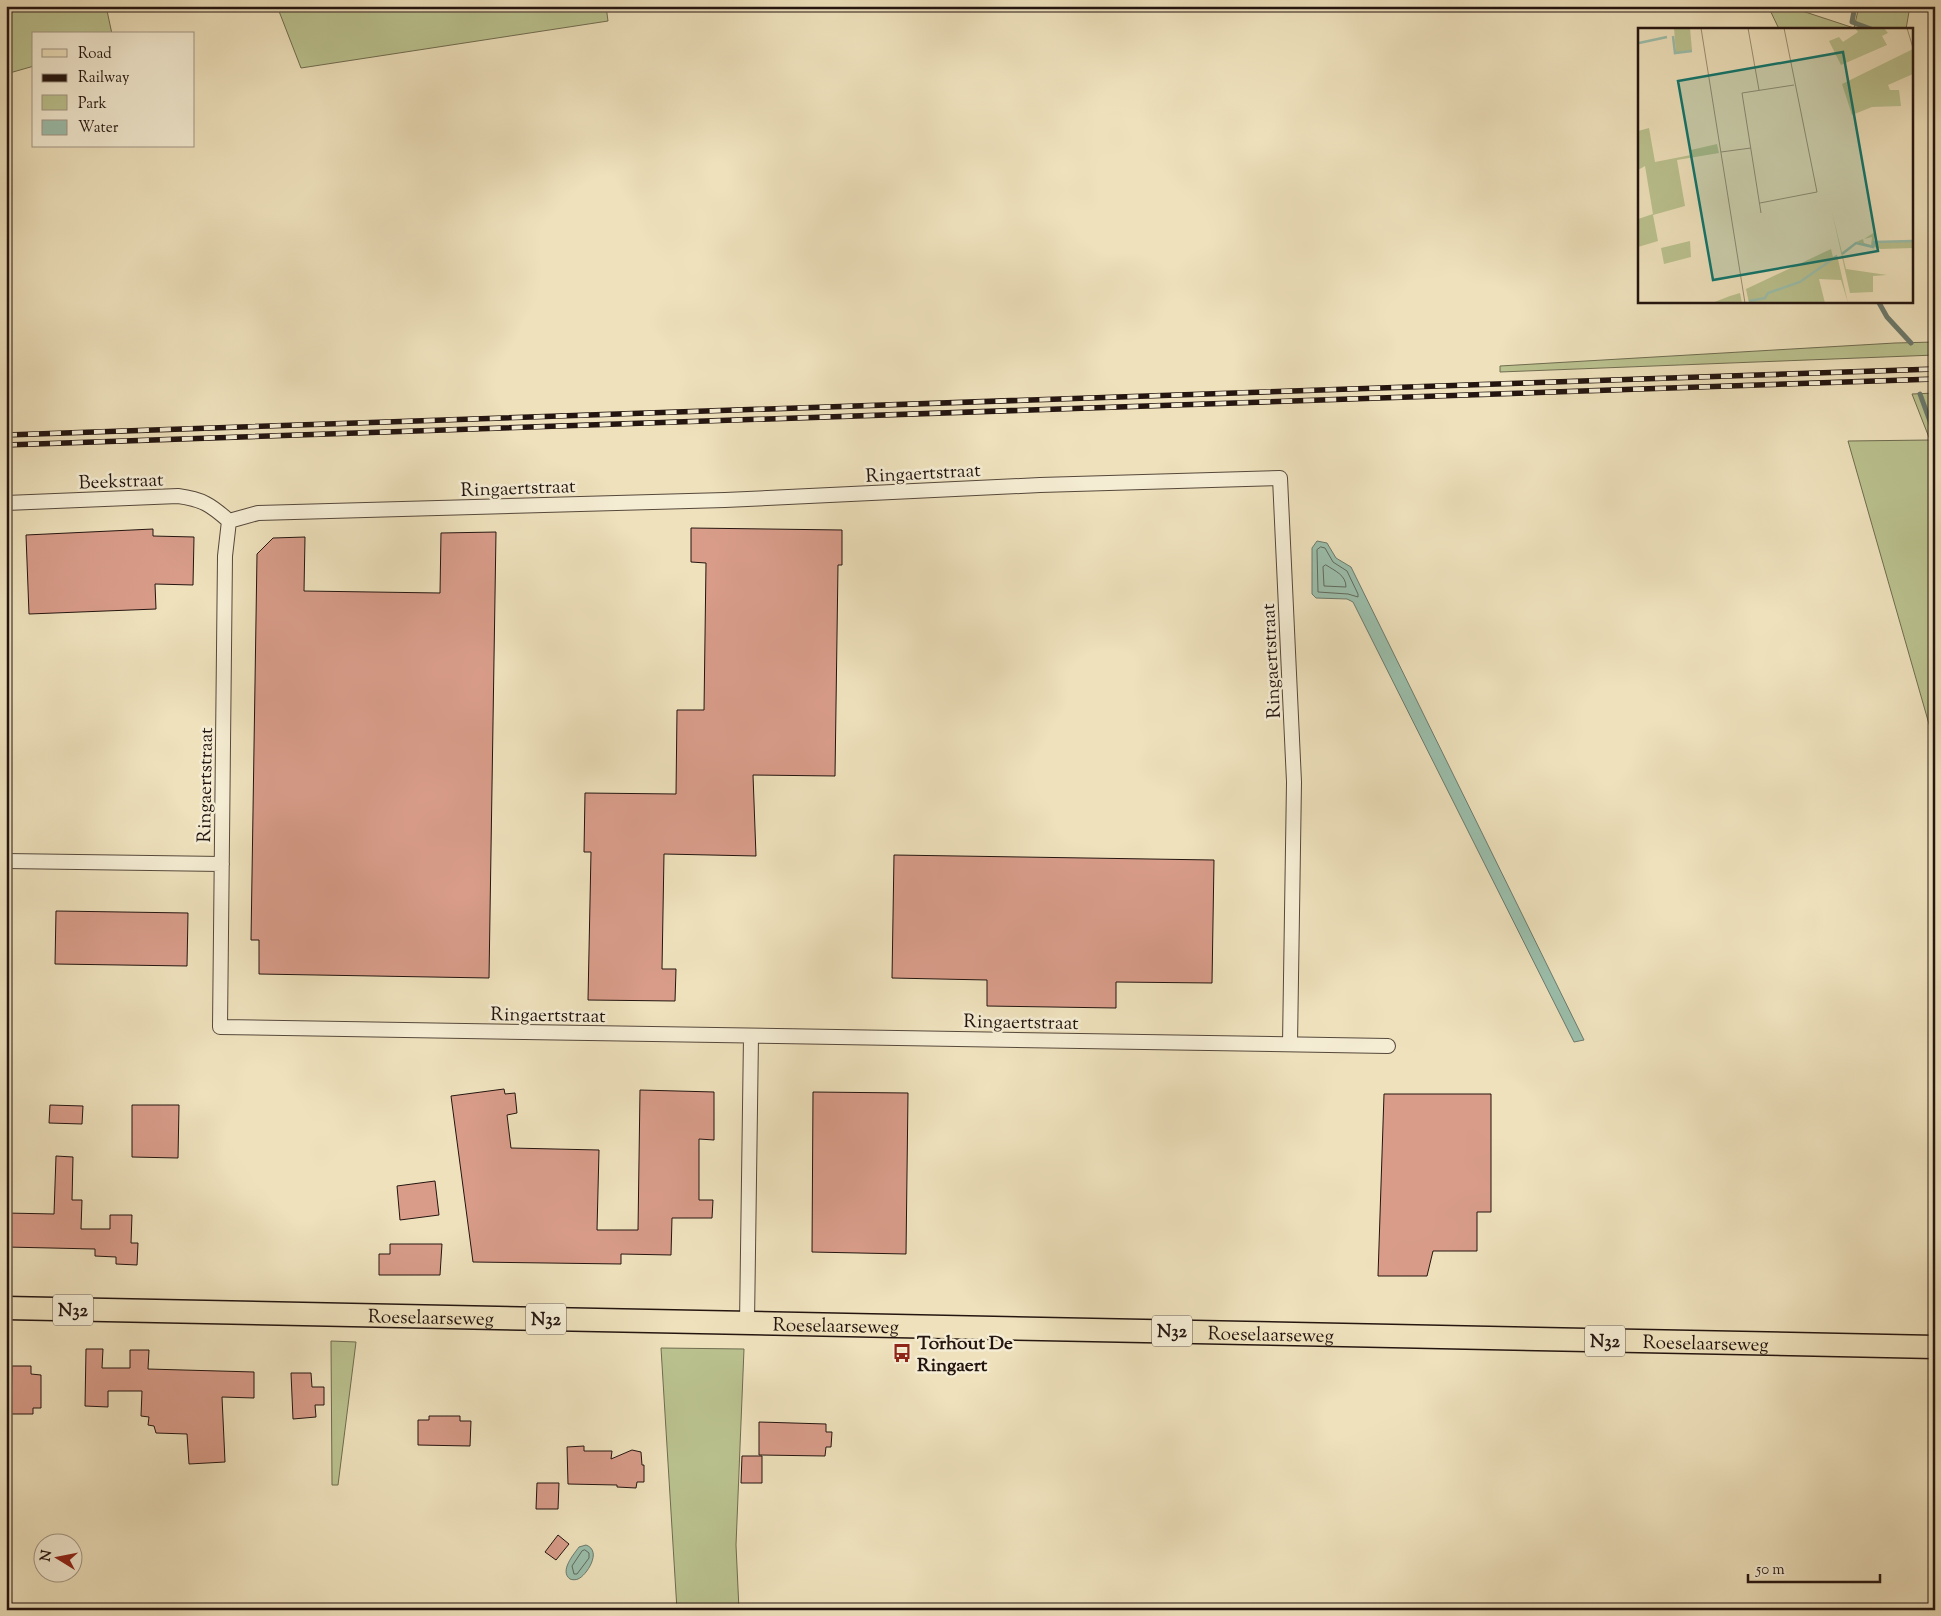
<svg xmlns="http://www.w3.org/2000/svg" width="1941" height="1616" viewBox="0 0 1941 1616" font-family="'Sorts Mill Goudy',serif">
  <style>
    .green { fill: #bac28f; stroke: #6f6c50 }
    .water { fill: #9bbeab; stroke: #6b7a6d }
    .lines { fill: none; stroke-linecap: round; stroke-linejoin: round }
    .shore { stroke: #606a5e; stroke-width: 1 }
    .stream { stroke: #6b7a6d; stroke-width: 5 }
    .building { fill: #d89c89; stroke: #241510 }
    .minor-casing { stroke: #56483b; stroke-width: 16 }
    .primary-casing { stroke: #241510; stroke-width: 25 }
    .minor { stroke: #f4ecd3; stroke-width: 14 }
    .primary { stroke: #eee1bc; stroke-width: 22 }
    .rail-casing { stroke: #241510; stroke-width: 5.5 }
    .rail { stroke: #f4ecd3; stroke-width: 4; stroke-dasharray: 11; stroke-linecap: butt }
    .labels { text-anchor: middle; stroke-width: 5; stroke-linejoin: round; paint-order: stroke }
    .shield { fill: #f4ecd3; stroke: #62564a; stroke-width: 1 }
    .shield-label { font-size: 18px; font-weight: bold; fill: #241510 }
    .street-label { font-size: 19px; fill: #241510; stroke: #f4ecd3 }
    .poi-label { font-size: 19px; font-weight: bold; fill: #241510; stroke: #f4ecd3; text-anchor: start }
    .inset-river { fill: none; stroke: #9bbeab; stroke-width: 2.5 }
    .inset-road { fill: none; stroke: #9d8f77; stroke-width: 1 }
    .view { fill: #0f766e; fill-opacity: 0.15; stroke: #0f766e; stroke-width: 2.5 }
    .inset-edge { fill: none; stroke: #241510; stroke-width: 2.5 }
  </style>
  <rect width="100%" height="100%" fill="#eee1bc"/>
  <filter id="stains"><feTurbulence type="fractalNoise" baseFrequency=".004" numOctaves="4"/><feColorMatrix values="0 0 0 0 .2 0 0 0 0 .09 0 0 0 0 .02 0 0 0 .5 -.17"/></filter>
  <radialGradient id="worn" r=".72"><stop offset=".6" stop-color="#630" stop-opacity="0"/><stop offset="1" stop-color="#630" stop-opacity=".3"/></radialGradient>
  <!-- green -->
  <path class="green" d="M6 6H106L112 34H34V66L6 74Z
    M277 6H606L608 21 301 68Z
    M1768 6H1787L1854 28 1859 6H1910L1906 29H1779Z
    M1935 342V355L1500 372V366L1895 343Z
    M1935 393V745L1848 441 1930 440 1912 394Z
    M331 1341 356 1342 338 1485H332Z
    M661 1348 744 1349 736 1545 739 1610H677Z"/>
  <!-- water -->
  <path class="water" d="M1317 541 1327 543 1336 558 1351 567 1584 1040 1574 1042 1353 602 1347 599 1316 598 1312 594V548Z
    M586 1545C603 1551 586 1576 578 1579 576 1580 572 1580 570 1579 559 1571 574 1554 579 1547Z"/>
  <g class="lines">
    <!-- shore -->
    <path class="shore" d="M1321 547 1325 548 1333 562 1347 571 1358 594V597L1348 594 1318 592 1317 550Z
      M1326 565C1335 571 1346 575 1346 587L1324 586 1323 567Z
      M585 1550 589 1553V1558L577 1574H574L572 1566 582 1551Z"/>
    <!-- stream -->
    <path class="stream" d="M1855 6 1852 22 1871 29
      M1878 301 1887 317 1911 343
      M1920 394 1935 435"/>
  </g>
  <!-- building -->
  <path class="building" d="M691 528 842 530V565H838L835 776 753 775 756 856 664 854 662 969H676L675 1001 588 1000 591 852H584L585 793 676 794 677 710H704L706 563 691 562Z
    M153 529V536L194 537 193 585 155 584 156 609 29 614 26 535Z
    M496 532 489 978 259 974V940H251L257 554 273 538 305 537 304 591 440 593 441 533Z
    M894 855 1214 860 1212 983 1116 982V1008L987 1006V980L892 978Z
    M56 911 188 913 187 966 55 964Z
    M504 1089 505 1094 515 1093 517 1113 507 1115 511 1148 599 1150 597 1230H638L640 1090 714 1092V1140L699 1139V1200H713L712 1218H672L671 1255 621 1254V1264L473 1262 451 1096Z
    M813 1092 908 1093 906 1254 812 1252Z
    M1384 1094H1491V1212H1477V1251H1433L1427 1276H1378Z
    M50 1105 83 1106 82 1124 49 1123Z
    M132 1105H179L178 1158 132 1157Z
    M56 1156 73 1157 72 1200H82L81 1229H110V1215H132L131 1243H138L137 1265 116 1264V1257L95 1256V1249L6 1247V1213L54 1214Z
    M435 1181 439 1215 400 1220 397 1186Z
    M390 1244H442L440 1275H379V1254H390Z
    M86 1349H103L102 1368H130V1350H149L148 1369 254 1372V1398L222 1397 225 1462 189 1464 187 1434 156 1433 154 1426 148 1425 149 1417 141 1416 142 1391H108V1407L85 1406Z
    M12 1366H31V1374L41 1375V1408H33V1414H11Z
    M291 1373H311L312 1387H324V1405H315L316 1417 293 1419Z
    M429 1416H460V1421H471L470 1446 418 1445V1420H429Z
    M759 1422 826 1424V1432H832L831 1447H826L825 1456 759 1455Z
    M584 1446V1451H612L611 1459 632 1450 641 1452 642 1465H644V1482H637L636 1488 617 1487V1485L568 1484 567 1447Z
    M742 1456H762V1483H741Z
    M537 1483H559L558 1509H536Z
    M558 1535 569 1544 556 1560 545 1552Z"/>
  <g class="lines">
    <!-- minor casing -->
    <g class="minor-casing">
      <path id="minor" d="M6 503 178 496C202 499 211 505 229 521
        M229 521 225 556 220 1027 1388 1046
        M229 521 258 513 725 500 1040 485 1280 478 1294 782 1290 1044
        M6 861 222 864
        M747 1323 751 1036"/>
    </g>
    <!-- primary casing -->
    <g class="primary-casing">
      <g id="primary">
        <path id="s1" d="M6 1308 1935 1347"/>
      </g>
    </g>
    <!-- minor -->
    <use href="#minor" class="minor"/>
    <!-- primary -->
    <use href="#primary" class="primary"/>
    <!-- rail casing -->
    <g class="rail-casing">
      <path id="rail" d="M6 435 1935 369
        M6 445 1935 379"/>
    </g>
    <!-- rail -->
    <use href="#rail" class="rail"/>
  </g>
  <!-- icons -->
  <defs>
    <g id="bus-bare" transform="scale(1.5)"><path d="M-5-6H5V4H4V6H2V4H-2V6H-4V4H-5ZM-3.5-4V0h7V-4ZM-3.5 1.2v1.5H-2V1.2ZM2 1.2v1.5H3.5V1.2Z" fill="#8f2418" stroke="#f4ecd3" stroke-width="2.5" paint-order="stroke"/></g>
  </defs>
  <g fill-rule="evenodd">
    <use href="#bus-bare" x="902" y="1353"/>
  </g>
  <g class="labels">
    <!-- shield labels -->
    <g class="shield">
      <rect x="53" y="1294.5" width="40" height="31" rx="4"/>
      <rect x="526" y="1303.5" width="40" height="31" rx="4"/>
      <rect x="1152" y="1315.5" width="40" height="31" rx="4"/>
      <rect x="1585" y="1325.5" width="40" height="31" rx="4"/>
    </g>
    <g class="shield-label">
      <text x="73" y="1316">N32</text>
      <text x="546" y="1325">N32</text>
      <text x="1172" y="1337">N32</text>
      <text x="1605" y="1347">N32</text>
    </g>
    <!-- street labels -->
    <g class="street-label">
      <text transform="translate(923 472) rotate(-3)" y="7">Ringaertstraat</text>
      <text transform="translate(121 480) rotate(-2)" y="7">Beekstraat</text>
      <text transform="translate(518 487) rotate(-2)" y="7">Ringaertstraat</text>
      <text transform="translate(1270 661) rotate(-93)" y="7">Ringaertstraat</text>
      <text transform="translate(204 785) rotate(-89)" y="7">Ringaertstraat</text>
      <text transform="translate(548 1014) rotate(1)" y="7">Ringaertstraat</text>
      <text transform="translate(1021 1021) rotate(1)" y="7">Ringaertstraat</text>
      <text dy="7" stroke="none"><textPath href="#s1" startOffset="425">Roeselaarseweg</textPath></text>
      <text dy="7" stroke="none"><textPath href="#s1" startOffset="830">Roeselaarseweg</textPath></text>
      <text dy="7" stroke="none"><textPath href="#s1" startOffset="1265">Roeselaarseweg</textPath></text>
      <text dy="7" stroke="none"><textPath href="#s1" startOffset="1700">Roeselaarseweg</textPath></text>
    </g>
    <!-- poi labels -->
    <g class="poi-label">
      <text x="917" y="1349">Torhout De<tspan x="917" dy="22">Ringaert</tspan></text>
    </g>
  </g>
  <!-- overview -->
  <g transform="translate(1638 28)">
    <rect width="275" height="275" fill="#eee1bc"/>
    <path d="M36 0H52L54 22 38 25ZM217 0H246L250 5 244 8 249 17 203 37 191 13 201 9 205 14 220 4ZM275 21V46L250 57 252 62H261L263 78 234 79 214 87 204 56ZM11 100 17 134 53 127V122L79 116 81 125 39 132 47 178 15 187 20 213 0 219V191L15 186 7 138 0 142V103ZM194 184 208 241 249 247 235 248V264L212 265ZM237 204 236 214H275V220L243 221 218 214 225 211 226 215 233 217 234 209 226 211ZM52 213 53 229 26 236 23 220ZM193 221 195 229 199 227 210 275 203 252 181 251 187 275H111L108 261ZM102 265 104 275H74L92 268Z" fill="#bac28f"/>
    <path class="inset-river" d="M35 8 37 25 54 23M1 15 29 9M204 226 218 215 235 219 236 214 275 213M111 273 127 270 130 265 162 254 199 228"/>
    <path class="inset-road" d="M63 0 107 275M110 0 121 62M269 0 275 20M83 124 113 120M122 175 179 164 146 0M123 185 104 65 156 57"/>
    <path class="view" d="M205 24 240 223 75 252 40 53Z"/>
    <rect width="275" height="275" class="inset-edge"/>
  </g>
  <!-- margin -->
  <rect width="1941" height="1616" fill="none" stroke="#eee1bc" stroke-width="25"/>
  <rect x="8" y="8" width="1926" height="1601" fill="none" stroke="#241510" stroke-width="2.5"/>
  <rect x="12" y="12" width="1916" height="1591" fill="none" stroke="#241510"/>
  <!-- legend -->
  <rect x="32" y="32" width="162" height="115" fill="#f4ecd3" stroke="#a19685"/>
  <rect x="42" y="49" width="25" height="8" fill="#eee1bc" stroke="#a19685"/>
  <text x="78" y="58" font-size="15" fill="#241510">Road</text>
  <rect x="42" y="74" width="25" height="8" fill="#241510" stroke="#a19685"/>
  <text x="78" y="82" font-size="15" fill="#241510">Railway</text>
  <rect x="42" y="95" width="25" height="15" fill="#bac28f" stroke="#a19685"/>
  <text x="78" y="108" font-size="15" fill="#241510">Park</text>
  <rect x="42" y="120" width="25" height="15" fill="#9bbeab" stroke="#a19685"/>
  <text x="78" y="132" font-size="15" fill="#241510">Water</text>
  <!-- north arrow -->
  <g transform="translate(58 1558) rotate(280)"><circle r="24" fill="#f4ecd3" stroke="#a19685"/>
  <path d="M0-4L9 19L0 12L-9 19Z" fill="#8f2418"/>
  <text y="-8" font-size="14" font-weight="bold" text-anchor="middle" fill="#241510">N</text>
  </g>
  <!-- scale -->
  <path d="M1748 1574v8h132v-8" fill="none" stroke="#241510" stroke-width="2.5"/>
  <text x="1756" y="1574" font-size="15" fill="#241510" stroke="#f4ecd3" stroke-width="4" paint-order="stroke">50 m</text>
  <rect width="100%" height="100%" filter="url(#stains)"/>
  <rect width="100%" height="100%" fill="url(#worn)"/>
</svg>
